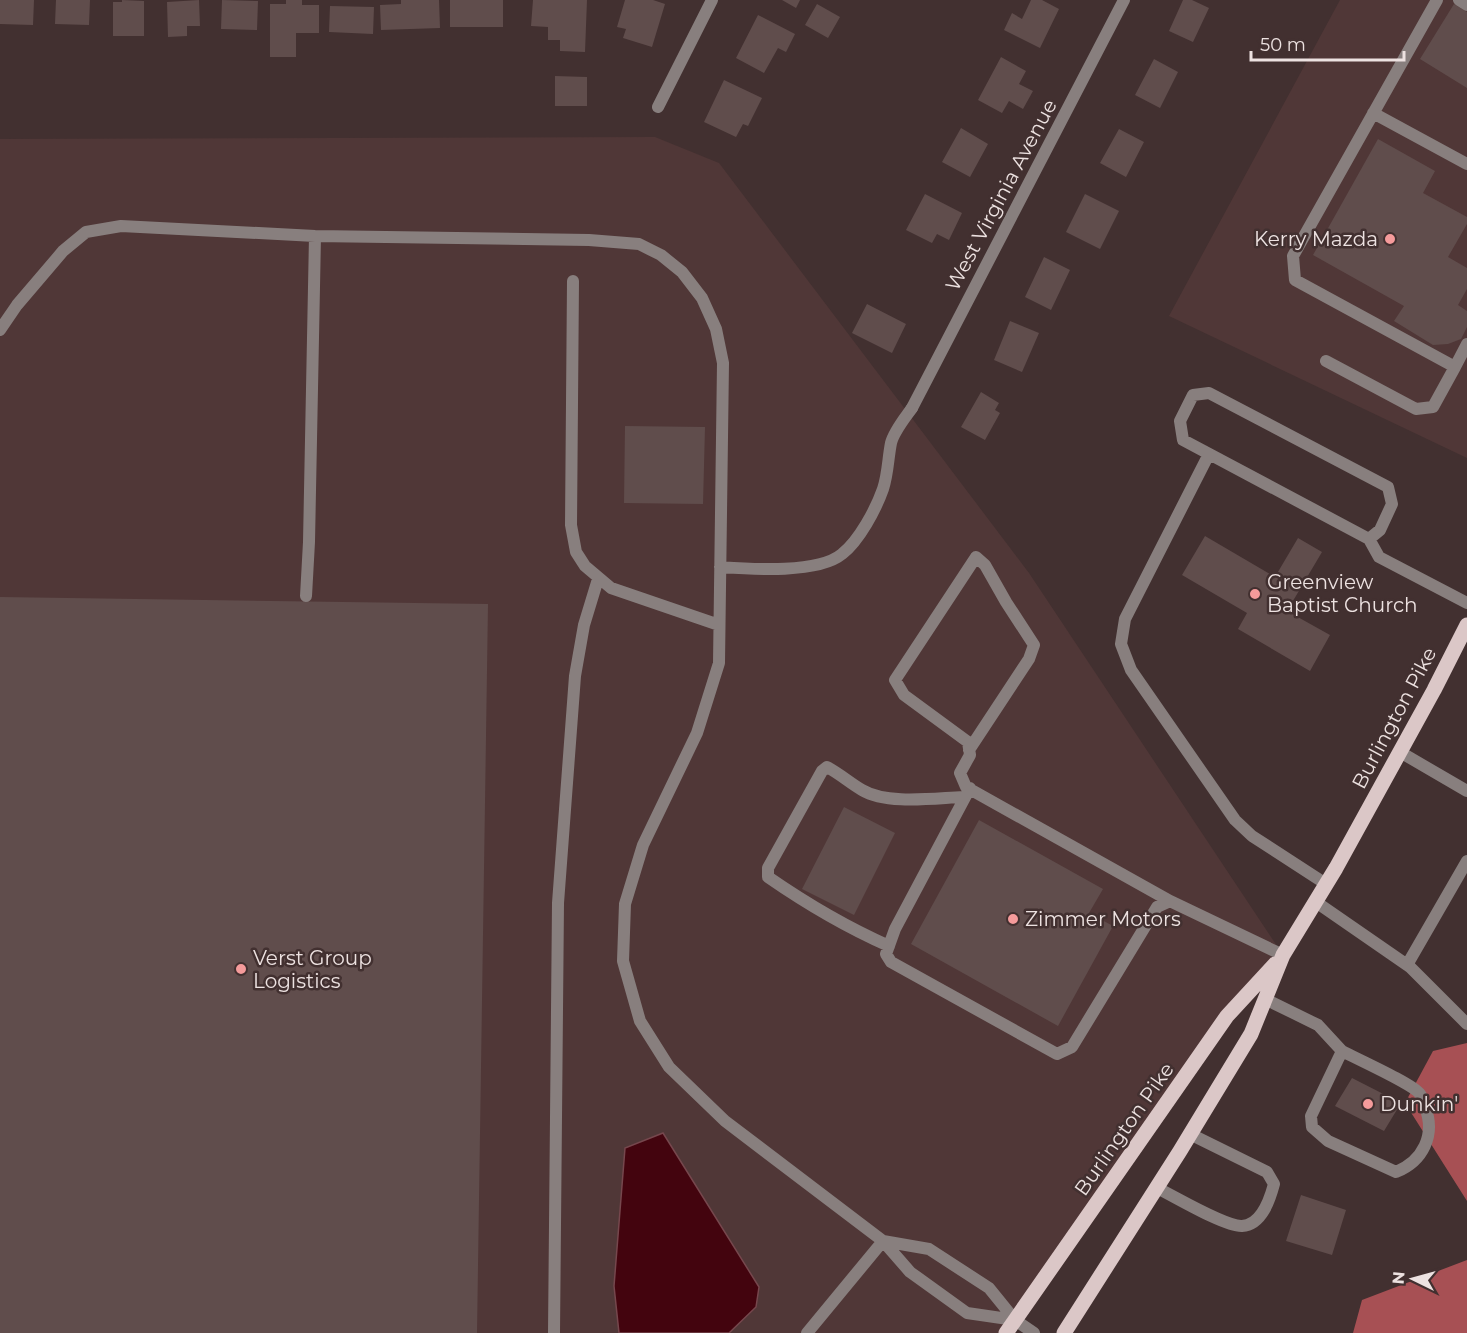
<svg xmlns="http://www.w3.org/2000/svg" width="1467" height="1333" viewBox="0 0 1467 1333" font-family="Montserrat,sans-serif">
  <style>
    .built { fill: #503737 }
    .forest { fill: #a75054 }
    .water { fill: #43040e; stroke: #76474d; stroke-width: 1.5 }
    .building { fill: #604d4c }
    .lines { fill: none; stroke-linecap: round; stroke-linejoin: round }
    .service { stroke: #887f7e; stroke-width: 12 }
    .minor { stroke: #887f7e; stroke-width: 12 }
    .primary { stroke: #dbc7c7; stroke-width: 15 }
    .poi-dot { fill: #f59b9b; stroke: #423030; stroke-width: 2 }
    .labels { text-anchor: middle; stroke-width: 5; stroke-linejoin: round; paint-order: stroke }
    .street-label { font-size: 20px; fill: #ede2e1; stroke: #423030 }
    .poi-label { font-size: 20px; fill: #ede2e1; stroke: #423030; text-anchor: start }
  </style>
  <rect width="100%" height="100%" fill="#423030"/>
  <!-- built -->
  <path class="built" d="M1340 0H1467V458L1169 316Z
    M655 137 719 163 1029 573 1283 955 1227 1016 1006 1333H0V139Z"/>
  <!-- forest -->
  <path class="forest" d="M1467 1043V1201L1405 1103 1433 1051Z
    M1467 1260V1333H1353L1362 1300Z"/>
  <!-- water -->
  <path class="water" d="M663 1133 759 1287 756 1307 729 1333H619L614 1286 625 1148Z"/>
  <!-- building -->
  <path class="building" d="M0 0H34L33 25 0 24Z
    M56 0H90L89 25 55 24Z
    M122 0 144 1V36H113V2H122Z
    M199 0 200 26H187V36L168 37 167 2Z
    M222 0 258 1 257 30 221 29Z
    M286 0H302V5H319V33H296V57H270V4H286Z
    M401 0H439L440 28 381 30 380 5 401 4Z
    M450 0H503V27H450Z
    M533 0H587L585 52 560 51V40H548V27L531 26Z
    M625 0H653L665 4 652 47 623 38 626 29 617 27Z
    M782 0H800L796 8Z
    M1031 0H1042L1059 9 1040 48 1004 30 1012 13 1022 19Z
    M1183 0H1192L1209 8 1193 42 1169 31Z
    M817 4 840 17 828 38 805 25Z
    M1454 4 1467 12V88L1420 59Z
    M330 6 374 7 373 34 329 32Z
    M758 15 795 34 786 52 778 48 764 73 736 58Z
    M1001 57 1026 71 1019 84 1033 91 1023 109 1009 101 1002 113 978 100Z
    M1154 59 1178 72 1160 108 1135 95Z
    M555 76 587 77V106H555Z
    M724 80 762 98 748 126 743 124 736 137 704 122Z
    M961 128 988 144 970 177 942 162Z
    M1119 129 1144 142 1126 177 1100 163Z
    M1378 139 1435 171 1423 193 1467 217V224L1448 257 1467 268V289L1458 305 1467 311V327L1461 339 1448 344 1433 345 1394 321 1404 306 1313 255Z
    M925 194 962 213 949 240 937 234 932 243 906 230Z
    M1085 194 1119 211 1100 249 1066 232Z
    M1044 257 1070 270 1051 310 1025 297Z
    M867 304 906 324 892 353 852 333Z
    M1010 321 1039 333 1022 372 994 360Z
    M981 392 999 403 995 410 1000 413 985 440 961 427Z
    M625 426 705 427 703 504 624 503Z
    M1205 536 1275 577 1298 538 1322 552 1287 611 1330 635 1310 671 1238 629 1247 613 1182 575Z
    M0 597 488 604 477 1333H0Z
    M844 807 895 833 854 915 802 889Z
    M979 820 1103 889 1089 913 1113 926 1058 1026 911 944Z
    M1352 1078 1401 1103 1384 1131 1335 1106Z
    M1301 1195 1346 1210 1332 1255 1286 1241Z"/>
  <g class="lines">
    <!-- service -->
    <path class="service" d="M1437 0 1293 256 1295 280 1455 367 1467 344
      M1459 0 1467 5
      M1373 113 1467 164
      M573 281 571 525 576 552 585 566 611 588 719 625
      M0 330 17 305 63 251 86 232 121 226 315 236 589 240 639 244 661 255 682 272 702 298 716 329 723 363 719 663 697 733 643 845 625 904 623 961 640 1021 669 1067 725 1121 883 1241 910 1272 967 1313 1015 1320
      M1326 361 1416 409 1433 407 1455 367
      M1209 454 1125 619 1121 644 1131 670 1235 820 1252 836 1326 884
      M1369 539 1380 530 1392 504 1388 487 1209 393 1193 395 1180 421 1183 440 1369 539 1379 557 1467 603
      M720 567C750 569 818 574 842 554 859 541 876 509 883 489 888 474 888 458 891 443 894 431 905 418 912 408
      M306 596 309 542 315 236
      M969 750 1029 659 1034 645 1006 602 985 565 976 557 895 680 904 695 968 742 970 755 960 773 966 787 1170 901
      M1400 752 1467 791
      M970 788 895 929 886 954 891 962 1057 1054 1072 1047 1157 907 1170 901 1283 955
      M1316 902 1410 967 1467 1024
      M889 946C846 927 807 904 768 877V868L822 771 827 767C840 774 850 783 862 790 887 805 935 798 963 797
      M1407 965 1467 861
      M1265 999 1318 1025 1342 1051 1311 1116 1312 1127 1328 1141 1396 1172C1423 1161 1436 1135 1425 1107 1424 1104 1423 1098 1420 1094 1413 1084 1357 1059 1342 1051
      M1157 1188C1174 1196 1225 1227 1242 1226 1262 1225 1270 1199 1274 1184L1267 1172 1190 1134
      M883 1241 929 1249 989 1288 1015 1320
      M554 1333 558 903 575 676 584 625 598 579
      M807 1333 883 1241"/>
    <!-- minor -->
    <path class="minor" d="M658 107 712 0
      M912 408 1124 0
      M1015 1320 1034 1333"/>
    <!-- primary -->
    <path class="primary" d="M1006 1333 1227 1016 1275 964
      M1064 1333 1180 1151 1251 1034 1283 955 1336 868 1434 690 1467 625"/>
  </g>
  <!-- markers -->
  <g class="poi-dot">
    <circle cx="1390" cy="239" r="6"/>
    <circle cx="1255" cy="594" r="6"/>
    <circle cx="1013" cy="919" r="6"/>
    <circle cx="241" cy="969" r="6"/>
    <circle cx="1368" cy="1104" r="6"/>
  </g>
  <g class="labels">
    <!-- street labels -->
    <g class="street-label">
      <text transform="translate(1001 195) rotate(-62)" y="7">West Virginia Avenue</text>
      <text transform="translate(1394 718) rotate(-62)" y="7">Burlington Pike</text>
      <text transform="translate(1124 1129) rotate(-55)" y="7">Burlington Pike</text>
    </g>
    <!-- poi labels -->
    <g class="poi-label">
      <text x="1378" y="246" text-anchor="end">Kerry Mazda</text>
      <text x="1267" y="589">Greenview<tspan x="1267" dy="23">Baptist Church</tspan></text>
      <text x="1025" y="926">Zimmer Motors</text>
      <text x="253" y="965">Verst Group<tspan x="253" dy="23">Logistics</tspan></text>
      <text x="1380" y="1111">Dunkin'</text>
    </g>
  </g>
  <!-- north arrow -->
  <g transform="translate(1413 1279) rotate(275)" stroke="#423030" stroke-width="4.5" paint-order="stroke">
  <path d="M0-4.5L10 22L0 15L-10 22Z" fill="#ede2e1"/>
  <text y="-9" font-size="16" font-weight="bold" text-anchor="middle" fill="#ede2e1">N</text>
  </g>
  <!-- scale -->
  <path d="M1251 51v9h153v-9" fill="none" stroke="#ede2e1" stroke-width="3"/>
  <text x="1260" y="51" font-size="18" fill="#ede2e1" stroke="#423030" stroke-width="4.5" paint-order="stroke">50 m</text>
</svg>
